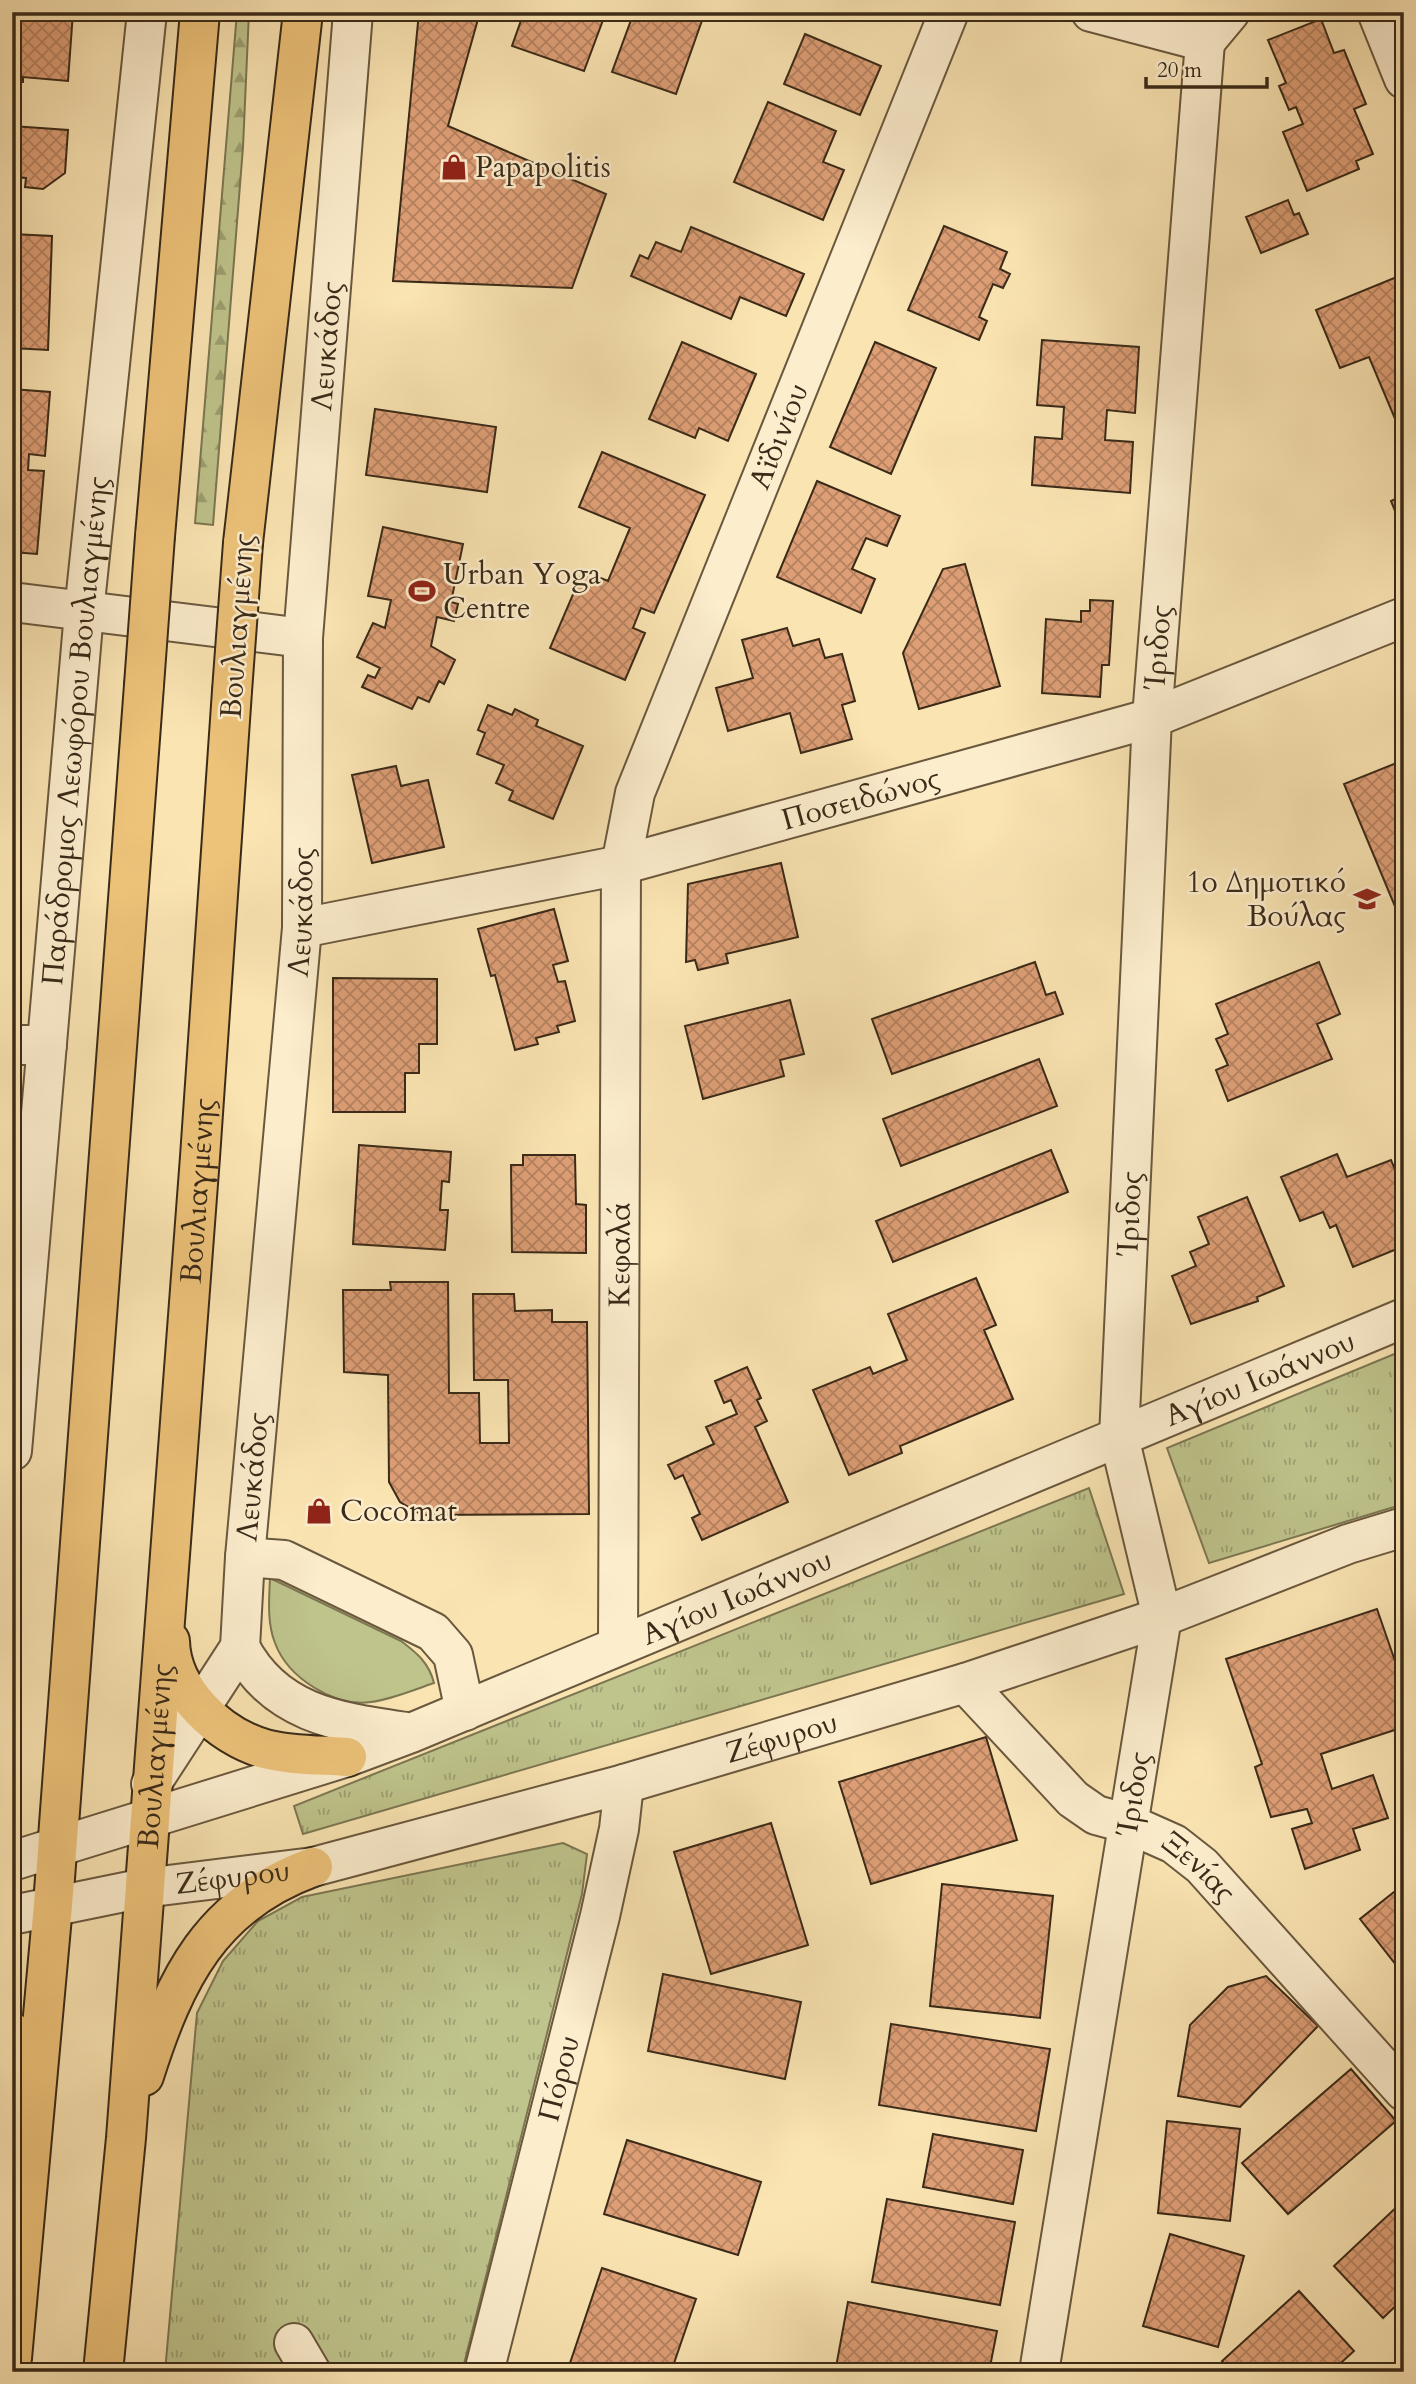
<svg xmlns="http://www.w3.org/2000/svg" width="1416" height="2384" viewBox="0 0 1416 2384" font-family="Cardo,serif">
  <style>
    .green { fill: #bfc48c; stroke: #7c7752; stroke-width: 2 }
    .forest { fill: url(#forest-firs); stroke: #7c7752; stroke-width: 2 }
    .park { fill: url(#park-tufts); stroke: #7c7752; stroke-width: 2 }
    .building { fill: url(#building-cross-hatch); stroke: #3a2a18; stroke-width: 2 }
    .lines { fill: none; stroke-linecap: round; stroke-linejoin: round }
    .minor-casing { stroke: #6a583e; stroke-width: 42 }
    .major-casing { stroke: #3a2a18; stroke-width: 42 }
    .minor { stroke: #fcedcd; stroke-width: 38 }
    .major { stroke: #edc279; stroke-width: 38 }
    .major-bridge-casing { stroke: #3a2a18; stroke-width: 42; stroke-linecap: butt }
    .major-bridge { stroke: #edc279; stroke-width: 38 }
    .labels { text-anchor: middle; stroke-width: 5; stroke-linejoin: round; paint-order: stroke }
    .poi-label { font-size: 30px; fill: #3a2a18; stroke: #fcedcd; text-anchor: start }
    .street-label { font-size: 30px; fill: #3a2a18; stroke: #fcedcd }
  </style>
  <defs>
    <pattern id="forest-firs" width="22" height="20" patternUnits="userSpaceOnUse" patternTransform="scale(1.75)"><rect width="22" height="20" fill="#bfc48c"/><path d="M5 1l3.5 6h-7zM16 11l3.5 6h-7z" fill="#9c9f71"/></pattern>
    <pattern id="park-tufts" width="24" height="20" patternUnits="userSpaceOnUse" patternTransform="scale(1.75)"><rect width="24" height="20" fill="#bfc48c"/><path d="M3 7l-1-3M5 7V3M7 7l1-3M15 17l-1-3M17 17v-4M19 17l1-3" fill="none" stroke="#9c9f71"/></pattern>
    <pattern id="building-cross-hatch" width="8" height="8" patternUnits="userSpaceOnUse" patternTransform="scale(1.75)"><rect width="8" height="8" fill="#de9f76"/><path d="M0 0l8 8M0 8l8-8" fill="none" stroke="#b58260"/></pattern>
  </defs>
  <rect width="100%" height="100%" fill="#fae4b2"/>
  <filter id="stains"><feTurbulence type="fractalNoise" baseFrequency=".00286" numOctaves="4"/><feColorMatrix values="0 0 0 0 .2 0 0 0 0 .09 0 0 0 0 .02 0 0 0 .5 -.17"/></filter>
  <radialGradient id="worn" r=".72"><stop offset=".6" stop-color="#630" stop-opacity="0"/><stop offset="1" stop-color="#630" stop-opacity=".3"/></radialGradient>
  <!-- green -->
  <path class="green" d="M270 1578 401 1641C417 1653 429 1663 434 1683 413 1690 393 1699 371 1702 334 1707 288 1678 275 1643 267 1623 269 1600 270 1578Z"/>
  <!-- forest -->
  <path class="forest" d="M237 12H249L243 147 213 525 195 523Z"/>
  <!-- park -->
  <path class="park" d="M1404 1350V1504L1209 1563 1167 1448Z
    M1089 1488 1124 1594 303 1834 294 1806Z
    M563 1843 587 1854 582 1894 462 2372H165L197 2013 223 1961 258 1921 302 1897Z"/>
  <!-- building -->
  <path class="building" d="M12 12H22L21 17 55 19V12H73L68 81 23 77V82H12Z
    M419 12H480L448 126 606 194 572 288 393 281Z
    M524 12H606L584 71 512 46Z
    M634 12H705L676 94 612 72Z
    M1321 19 1334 53 1344 50 1366 104 1354 109 1373 154 1356 161 1359 169 1307 191 1283 132 1303 124 1296 107 1289 110 1279 86 1286 83 1268 40Z
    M805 34 881 66 860 115 784 84Z
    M768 102 836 131 823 162 844 170 823 220 734 182Z
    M12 126 68 130 65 173 43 189 25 187 26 178 12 177Z
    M1288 200 1294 215 1299 213 1308 234 1261 253 1246 217Z
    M944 226 1007 252 1000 269 1010 274 1003 288 993 284 979 317 987 321 979 340 908 310Z
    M691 227 804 274 786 316 740 297 731 319 631 276 640 255 648 259 656 242 681 252Z
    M12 234 52 236 48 350 12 348Z
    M1404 274V440L1369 357 1340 368 1316 310Z
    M1042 340 1139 347 1135 413 1107 410 1105 440 1133 442 1130 493 1032 485 1035 437 1062 439 1064 407 1037 405Z
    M682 342 756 374 728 441 699 428 695 438 649 419Z
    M875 342 936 368 891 474 830 447Z
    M12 389 50 392 45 456 29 454 28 470 44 471 37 554 12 552Z
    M375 409 496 427 487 492 366 475Z
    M602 452 705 495 654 613 641 608 633 628 645 633 625 680 550 648 583 571 608 581 630 528 579 507Z
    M817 481 900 516 887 546 866 538 852 569 875 579 861 613 777 577Z
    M1404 495V533L1391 501Z
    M383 527 463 544 451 602 458 604 454 621 437 617 431 646 455 660 444 684 439 681 429 702 418 697 412 709 362 687 368 675 375 678 380 668 357 657 373 623 385 628 391 600 368 596Z
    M965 564 1000 686 919 709 903 653 943 569Z
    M1090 600 1113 601 1109 665H1102L1100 697 1042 693 1046 619 1081 622V611H1090Z
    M787 628 793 646 819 639 825 658 842 654 855 701 842 705 852 739 801 753 790 713 728 731 716 688 753 678 742 640Z
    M488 705 512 715 515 709 538 720 536 726 583 746 553 819 509 800 513 791 496 783 504 765 477 754 485 733 478 730Z
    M1404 760V928L1344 784Z
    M396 766 401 786 428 780 444 847 372 863 352 775Z
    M781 863 798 937 726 954 728 963 698 970 695 960 686 962 688 884Z
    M554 909 568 961 553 965 558 982 565 981 575 1021 557 1026 559 1032 536 1038 538 1044 515 1050 495 975 491 976 478 929Z
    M1035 962 1046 995 1055 992 1063 1014 892 1074 872 1019Z
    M1319 962 1340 1014 1317 1024 1332 1059 1228 1101 1216 1070 1228 1065 1216 1039 1228 1034 1216 1004Z
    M333 978 437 979V1044H419V1073H405V1112H333Z
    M790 1000 804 1054 780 1060 784 1076 703 1099 685 1026Z
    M1039 1059 1057 1106 901 1166 883 1119Z
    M359 1145 451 1152 449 1182 442 1181 440 1210H448L445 1250 353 1244Z
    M1051 1150 1068 1192 893 1262 876 1221Z
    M1337 1154 1347 1177 1391 1160 1404 1191V1246L1353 1267 1336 1225 1330 1228 1323 1212 1300 1221 1281 1177Z
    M523 1155H575L576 1204 586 1205V1253L512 1252 511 1165H523Z
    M1247 1197 1284 1286 1257 1297 1258 1301 1191 1324 1172 1276 1196 1266 1190 1252 1209 1244 1198 1217Z
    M976 1278 996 1325 984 1330 1013 1399 900 1446 902 1453 849 1475 813 1390 870 1367 873 1374 907 1360 888 1314Z
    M390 1282H448L449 1393H479L480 1443H509L508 1380H474L473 1294H514L515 1311 552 1310V1322H587L589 1514 422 1515 400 1502 389 1482 388 1375 344 1372 343 1290H391Z
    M747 1367 761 1398 757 1400 767 1421 755 1427 788 1502 702 1540 692 1518 700 1514 683 1475 675 1479 668 1465 714 1444 706 1427 737 1414 731 1400 724 1403 715 1381Z
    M1377 1609 1404 1687V1727L1321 1754 1332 1789 1373 1775 1388 1818 1353 1829 1360 1850 1305 1869 1292 1829 1312 1823 1307 1809 1271 1817 1255 1767 1262 1764 1226 1659Z
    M986 1737 1017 1840 871 1884 839 1782Z
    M771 1823 808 1945 711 1974 674 1852Z
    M942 1884 1053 1896 1040 2018 930 2006Z
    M1404 1884V1975L1360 1919Z
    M663 1974 801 2002 785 2079 648 2051Z
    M1266 1976 1318 2026 1240 2107 1178 2096 1190 2025 1228 1987Z
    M891 2024 1050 2049 1036 2131 879 2105Z
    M1351 2069 1396 2121 1288 2214 1242 2163Z
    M1167 2121 1240 2129 1230 2221 1158 2213Z
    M933 2134 1023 2150 1013 2204 923 2187Z
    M627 2140 761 2182 738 2255 604 2214Z
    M887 2199 1015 2222 1000 2305 872 2282Z
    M1404 2200V2298L1383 2318 1334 2266Z
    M1170 2234 1244 2256 1218 2347 1143 2326Z
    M602 2268 696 2299 671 2372H567Z
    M1299 2291 1354 2351 1331 2372H1231L1222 2361Z
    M848 2302 997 2331 989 2372H857L836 2367Z"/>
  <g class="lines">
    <!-- minor casing -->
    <g class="minor-casing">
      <g id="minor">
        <path d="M1091 12 1205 42 1230 12"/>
        <path d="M1377 12 1404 79"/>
        <path d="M12 602 303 638"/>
        <path id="s1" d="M302 928 621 865 1152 718 1404 617"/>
        <path d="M12 1045H47"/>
        <path id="s2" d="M12 1451 84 612 147 12"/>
        <path d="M245 1557 284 1560 433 1632 453 1655 465 1711"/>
        <path id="s3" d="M618 1644 621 865 635 793 949 12"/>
        <path d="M240 1647C275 1714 338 1722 406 1732"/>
        <path id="s4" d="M965 1683 1073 1799 1096 1815 1129 1824 1174 1844 1202 1866 1404 2091"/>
        <path id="s5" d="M151 1784 240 1647 245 1557 302 928 303 638 353 12"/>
        <path id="s6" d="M12 1861 347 1757 411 1733 1404 1318"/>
        <path id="s7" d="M12 1915 144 1888 313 1867 624 1784 965 1683 1162 1617 1348 1544 1404 1527"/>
        <path d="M294 2343 311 2372"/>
        <path id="s8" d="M484 2372 600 1916 619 1829 624 1784"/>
        <path id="s9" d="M1039 2372 1162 1617 1119 1437 1152 718 1205 42"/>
      </g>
    </g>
    <!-- major casing -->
    <g class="major-casing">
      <g id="major">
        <path d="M155 536 200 12"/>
        <path d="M243 543 303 12"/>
        <path d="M170 1641C171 1691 219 1736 265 1749 291 1756 321 1755 347 1757"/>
        <path d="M12 2032 18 2046 24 2088"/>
        <path d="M144 2076C175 1978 211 1904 313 1867"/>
        <path d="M12 2358 53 1905 144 685"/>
        <path id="s10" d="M103 2372 126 2138 200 1157 232 691"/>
      </g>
    </g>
    <!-- minor -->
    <use href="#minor" class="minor"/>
    <!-- major -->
    <use href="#major" class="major"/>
    <!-- major-bridge casing -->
    <g class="major-bridge-casing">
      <path id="major-bridge" d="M144 685 155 536
        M232 691 243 543"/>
    </g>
    <!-- major-bridge -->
    <use href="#major-bridge" class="major-bridge"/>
  </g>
  <!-- icons -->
  <defs>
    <g id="shop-bare" transform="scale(2.1)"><path d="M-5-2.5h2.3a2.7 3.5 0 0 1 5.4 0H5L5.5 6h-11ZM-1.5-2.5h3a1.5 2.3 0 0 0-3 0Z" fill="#8f2418" stroke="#fcedcd" stroke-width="2.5" paint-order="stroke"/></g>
    <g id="stadium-bare" transform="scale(2.1)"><path d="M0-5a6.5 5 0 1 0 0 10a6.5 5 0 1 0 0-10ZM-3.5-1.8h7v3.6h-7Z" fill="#8f2418" stroke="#fcedcd" stroke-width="2.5" paint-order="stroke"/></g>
    <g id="school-bare" transform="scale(2.1)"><path d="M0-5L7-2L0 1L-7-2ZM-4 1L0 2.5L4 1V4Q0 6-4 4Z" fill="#8f2418" stroke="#fcedcd" stroke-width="2.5" paint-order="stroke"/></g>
  </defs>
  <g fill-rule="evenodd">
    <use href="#shop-bare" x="454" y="167"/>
    <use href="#stadium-bare" x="422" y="591"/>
    <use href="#school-bare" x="1367" y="899"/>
    <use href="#shop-bare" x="319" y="1511"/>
  </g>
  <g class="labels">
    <!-- poi labels -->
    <g class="poi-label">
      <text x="475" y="177">Papapolitis</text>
      <text x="443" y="584">Urban Yoga<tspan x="443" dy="34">Centre</tspan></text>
      <text x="1346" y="892" text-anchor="end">1ο Δημοτικό<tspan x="1346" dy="34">Βούλας</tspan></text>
      <text x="340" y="1521">Cocomat</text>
    </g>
    <!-- street labels -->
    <g class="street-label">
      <text dy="10" stroke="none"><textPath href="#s5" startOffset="1468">Λευκάδος</textPath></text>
      <text dy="10" stroke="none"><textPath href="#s3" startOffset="1237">Αϊδινίου</textPath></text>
      <text transform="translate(237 626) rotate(-86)" y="10">Βουλιαγμένης</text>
      <text dy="10" stroke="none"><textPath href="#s9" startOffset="1741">Ίριδος</textPath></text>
      <text dy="10" stroke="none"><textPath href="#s2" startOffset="723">Παράδρομος Λεωφόρου Βουλιαγμένης</textPath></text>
      <text dy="10" stroke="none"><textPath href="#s1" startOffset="574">Ποσειδώνος</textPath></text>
      <text dy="10" stroke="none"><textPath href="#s5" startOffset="901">Λευκάδος</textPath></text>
      <text dy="10" stroke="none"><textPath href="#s10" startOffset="1185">Βουλιαγμένης</textPath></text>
      <text dy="10" stroke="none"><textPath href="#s9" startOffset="1174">Ίριδος</textPath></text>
      <text dy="10" stroke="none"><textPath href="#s3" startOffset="390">Κεφαλά</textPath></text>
      <text dy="10" stroke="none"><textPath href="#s6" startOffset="1339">Αγίου Ιωάννου</textPath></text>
      <text dy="10" stroke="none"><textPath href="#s5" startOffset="334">Λευκάδος</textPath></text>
      <text dy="10" stroke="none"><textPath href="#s6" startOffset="772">Αγίου Ιωάννου</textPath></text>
      <text dy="10" stroke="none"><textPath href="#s7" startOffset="791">Ζέφυρου</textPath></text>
      <text dy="10" stroke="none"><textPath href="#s10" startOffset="618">Βουλιαγμένης</textPath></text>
      <text dy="10" stroke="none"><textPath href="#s9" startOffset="586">Ίριδος</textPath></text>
      <text dy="10" stroke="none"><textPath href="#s4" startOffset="304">Ξενίας</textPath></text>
      <text dy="10" stroke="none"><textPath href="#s7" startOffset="224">Ζέφυρου</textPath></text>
      <text dy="10" stroke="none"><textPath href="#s8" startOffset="303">Πόρου</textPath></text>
    </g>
  </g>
  <!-- margin -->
  <rect width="1416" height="2384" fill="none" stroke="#fae4b2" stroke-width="42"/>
  <rect x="14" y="14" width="1388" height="2356" fill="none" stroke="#3a2a18" stroke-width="3.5"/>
  <rect x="21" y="21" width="1374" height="2342" fill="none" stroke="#3a2a18" stroke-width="2"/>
  <!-- scale -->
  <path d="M1146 77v10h121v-10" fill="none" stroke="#3a2a18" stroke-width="3.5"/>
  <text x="1157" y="77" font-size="21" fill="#3a2a18" stroke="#fcedcd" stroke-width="5" paint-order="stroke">20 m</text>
  <rect width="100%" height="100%" filter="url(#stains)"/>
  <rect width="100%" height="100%" fill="url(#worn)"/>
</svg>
